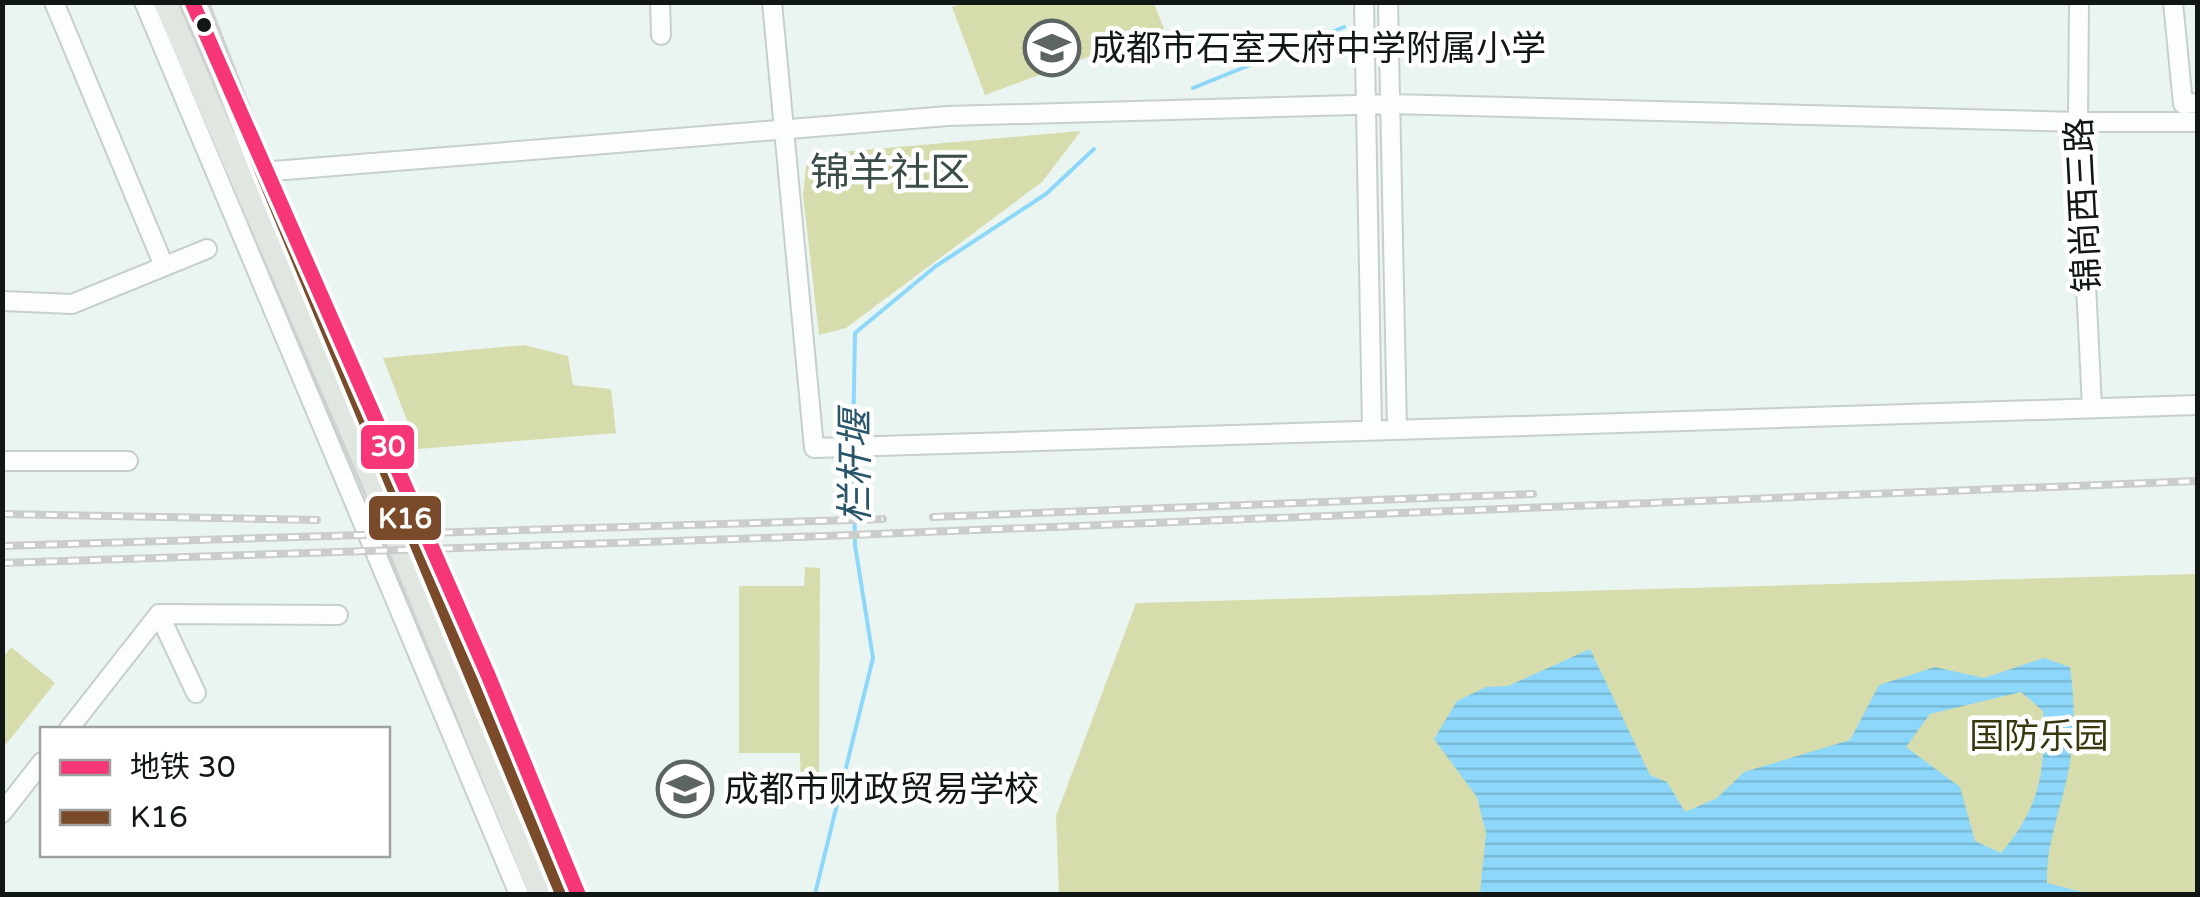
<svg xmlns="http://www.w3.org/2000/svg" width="2200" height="897" viewBox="0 0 2200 897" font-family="'Varela Round','Noto Sans SC',sans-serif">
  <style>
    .green { fill: #d7dcac }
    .water { fill: url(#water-rules); fill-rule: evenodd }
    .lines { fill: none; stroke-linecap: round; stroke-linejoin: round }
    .stream { stroke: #8dd8fa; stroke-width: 4 }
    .minor-casing { stroke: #c7cfcd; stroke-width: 22 }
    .major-casing { stroke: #cdd1d0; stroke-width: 28 }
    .minor { stroke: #fcfefd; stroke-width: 18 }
    .major { stroke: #e0e6e0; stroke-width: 22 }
    .rail-casing { stroke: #cbcdcc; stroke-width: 8 }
    .rail { stroke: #fff; stroke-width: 4; stroke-dasharray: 11; stroke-linecap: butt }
    .bus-1-casing { stroke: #fff; stroke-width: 20 }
    .bus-1 { stroke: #7a4b2a; stroke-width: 12 }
    .metro-1-casing { stroke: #fff; stroke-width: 22 }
    .metro-1 { stroke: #f63676; stroke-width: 15 }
    .bus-dot { fill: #101715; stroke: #fff; stroke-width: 4 }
    .labels { text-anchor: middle; stroke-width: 9; stroke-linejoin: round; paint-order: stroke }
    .poi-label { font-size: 35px; fill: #101715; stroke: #fff; text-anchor: start }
    .street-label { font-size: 35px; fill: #101715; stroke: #fff }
    .park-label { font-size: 35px; fill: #38370e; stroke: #fff }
    .water-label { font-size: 38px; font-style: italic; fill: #29556a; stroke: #fff }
    .quarter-label { font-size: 40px; fill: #3b4d47; stroke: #fff }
    .line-badge { stroke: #fff; stroke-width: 4 }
    .badge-label { font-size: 28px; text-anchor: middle; font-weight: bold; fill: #fff }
  </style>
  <defs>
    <pattern id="water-rules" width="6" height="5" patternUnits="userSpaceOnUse" patternTransform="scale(2.5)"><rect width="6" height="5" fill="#8dd8fa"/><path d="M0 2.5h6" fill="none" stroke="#79b9d5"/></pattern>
  </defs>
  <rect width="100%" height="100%" fill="#eaf5f1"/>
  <!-- green -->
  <path class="green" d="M965 3H1154L1164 29 985 95 952 7Z
    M1081 131 1042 182 846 328 819 335 803 195 806 166 819 154Z
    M524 345 568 356 573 385 611 389 616 433 418 449 383 358Z
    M805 567 820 568 819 786H801L800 753H739V586H804Z
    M2197 574V894H1059L1056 816 1136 603Z
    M11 647 55 683 3 748V658Z"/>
  <!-- water -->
  <path class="water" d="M1590 649 1650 775 1667 782 1685 812 1717 798 1744 772 1850 740 1879 685 1935 667 1984 678 2044 658 2070 667C2075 702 2075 733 2069 768 2062 807 2046 842 2047 883L2090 894H1480L1486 833 1477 797 1434 739 1457 701 1486 687 1508 686ZM2021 692 2043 711C2046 769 2040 808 2001 853L1975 841 1960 787 1906 747 1930 714Z"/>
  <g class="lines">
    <!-- stream -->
    <path class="stream" d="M1193 88 1344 27
      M853 442 855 333 936 266 1046 194 1094 149
      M815 894 873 658 855 545 853 451"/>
    <!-- minor casing -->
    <g class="minor-casing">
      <path id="minor" d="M54 2 164 266
        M144 2 519 894
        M660 2 661 35
        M772 2 814 448 2198 405
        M1364 2 1372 429
        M1388 2 1397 429
        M2079 2 2078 122 2092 407
        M2173 2 2183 104 2198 103
        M261 172 948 116 1391 104 2078 122H2198
        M2 301 72 304 207 249
        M2 461H128
        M159 614 196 693
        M68 730 159 614 338 615
        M2 813 42 762"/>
    </g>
    <!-- major casing -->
    <g class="major-casing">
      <path id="major" d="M165 2 375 486 541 894
        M195 2 261 172 561 894"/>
    </g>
    <!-- minor -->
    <use href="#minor" class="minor"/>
    <!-- major -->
    <use href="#major" class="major"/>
    <!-- rail casing -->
    <g class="rail-casing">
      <path id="rail" d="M2 514 317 520
        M933 517 1533 494
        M2 546 883 519
        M2 563 826 536 2198 481"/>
    </g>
    <!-- rail -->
    <use href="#rail" class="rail"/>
    <!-- bus-1 casing -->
    <g class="bus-1-casing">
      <path id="bus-1" d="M195 2 261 172 561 894"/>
    </g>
    <!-- bus-1 -->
    <use href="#bus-1" class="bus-1"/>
    <!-- metro-1 casing -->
    <g class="metro-1-casing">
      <path id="metro-1" d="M192 2 488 675 578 894"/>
    </g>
    <!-- metro-1 -->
    <use href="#metro-1" class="metro-1"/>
  </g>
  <!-- icons -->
  <defs>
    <g id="school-ring" transform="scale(2.875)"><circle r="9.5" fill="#fff" stroke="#5c6562" stroke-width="1.5"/><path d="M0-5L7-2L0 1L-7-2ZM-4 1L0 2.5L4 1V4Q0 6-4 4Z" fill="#5c6562"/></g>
  </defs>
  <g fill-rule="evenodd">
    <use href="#school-ring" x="1052" y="48"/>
    <use href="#school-ring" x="685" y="789"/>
  </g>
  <!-- markers -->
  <circle class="bus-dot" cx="204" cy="25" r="9"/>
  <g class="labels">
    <!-- poi labels -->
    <g class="poi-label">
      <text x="1091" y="60">成都市石室天府中学附属小学</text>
      <text x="724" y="801">成都市财政贸易学校</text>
    </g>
    <!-- street labels -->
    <g class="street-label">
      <text transform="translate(2083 205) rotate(-93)" y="12">锦尚西三路</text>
    </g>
    <!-- park labels -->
    <g class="park-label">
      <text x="2039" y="748">国防乐园</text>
    </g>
    <!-- water labels -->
    <g class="water-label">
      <text transform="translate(855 467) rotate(-90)" y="13">栏杆堰</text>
    </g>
    <!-- quarter labels -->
    <g class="quarter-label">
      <text x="890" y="186">锦羊社区</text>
    </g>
  </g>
  <g class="line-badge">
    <rect x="359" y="423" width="57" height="48" rx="10" fill="#f63676"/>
    <rect x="367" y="494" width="76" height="48" rx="10" fill="#7a4b2a"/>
  </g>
  <g class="badge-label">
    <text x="388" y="456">30</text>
    <text x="405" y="528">K16</text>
  </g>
  <!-- border -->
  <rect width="2200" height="897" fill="none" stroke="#101715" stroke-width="10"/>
  <!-- legend -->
  <rect x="40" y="727" width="350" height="130" fill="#ffffff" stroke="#9fa2a1" stroke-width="2.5"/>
  <rect x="60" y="760" width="50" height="15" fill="#f63676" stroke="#9fa2a1" stroke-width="2.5"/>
  <text x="130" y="777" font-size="30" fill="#101715">地铁 30</text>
  <rect x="60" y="810" width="50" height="15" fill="#7a4b2a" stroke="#9fa2a1" stroke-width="2.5"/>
  <text x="130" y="827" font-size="30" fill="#101715">K16</text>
</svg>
